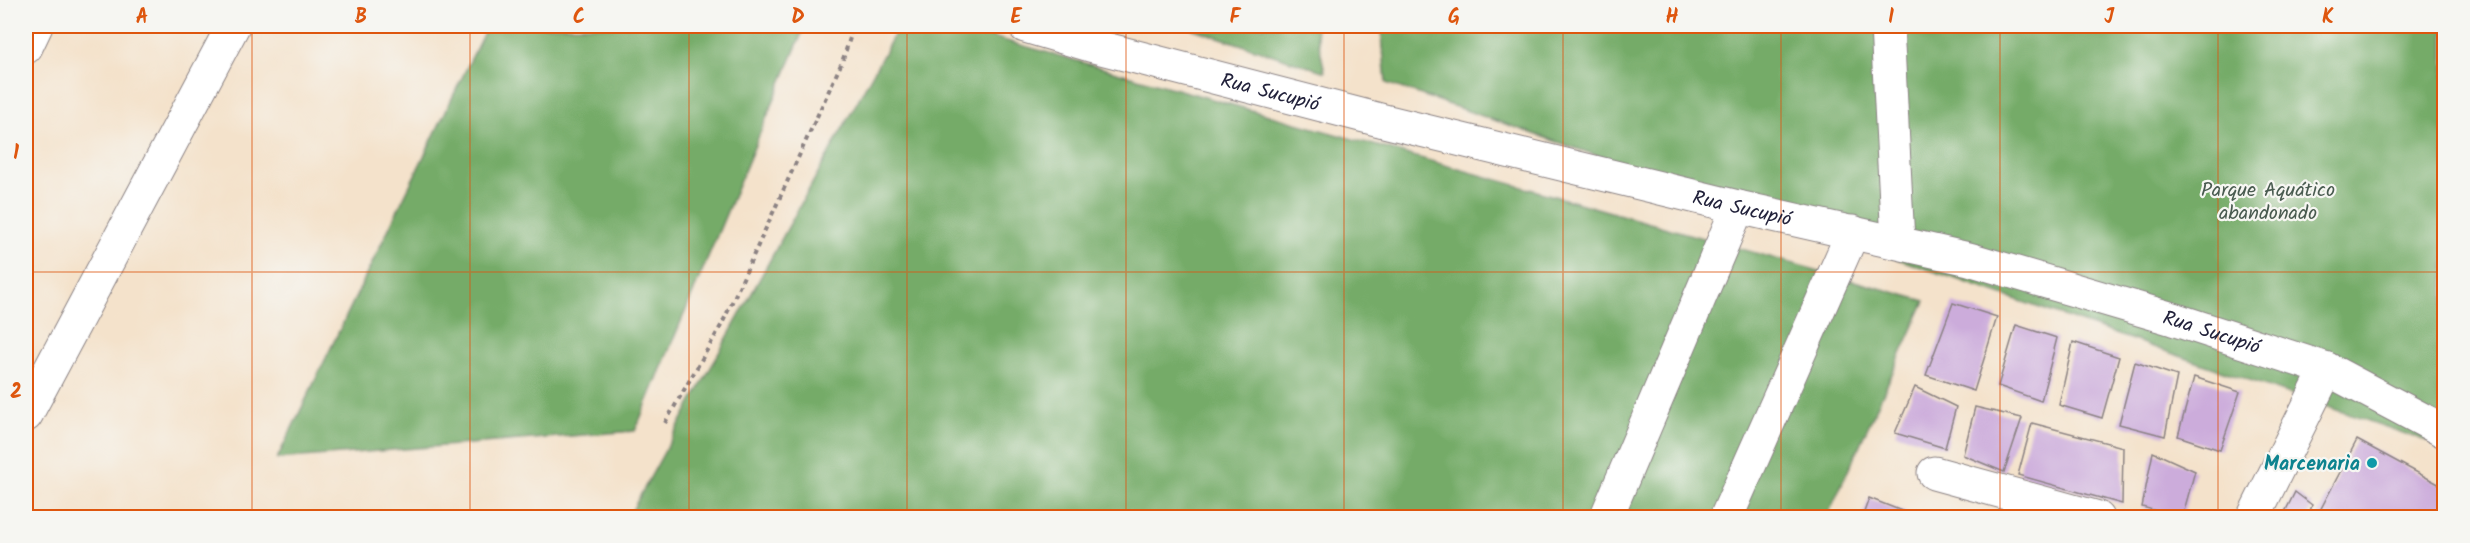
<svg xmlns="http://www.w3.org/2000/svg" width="2470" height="543" viewBox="0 0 2470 543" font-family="Kalam,sans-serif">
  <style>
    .forest { fill: #75ab68; stroke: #4c6652; stroke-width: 1.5 }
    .building { fill: #ccacdb }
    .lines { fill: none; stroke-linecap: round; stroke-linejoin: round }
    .minor-casing { stroke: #8b8283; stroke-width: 35 }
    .path { stroke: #8b8283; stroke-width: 4; stroke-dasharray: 4.5 4.5; stroke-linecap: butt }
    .minor { stroke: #fff; stroke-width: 33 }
    .grid { fill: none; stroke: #de560e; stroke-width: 1.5; stroke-opacity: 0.55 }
    .culture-dot { fill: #0f9aa8; stroke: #f6f6f2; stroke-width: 2 }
    .labels { text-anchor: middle; stroke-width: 4.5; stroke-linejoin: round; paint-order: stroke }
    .street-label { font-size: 20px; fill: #22223b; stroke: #f6f6f2 }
    .park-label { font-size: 20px; fill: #495b50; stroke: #f6f6f2 }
    .culture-label { font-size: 20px; font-weight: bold; fill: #0d838f; stroke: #f6f6f2; text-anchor: end }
    .neatline { fill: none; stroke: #de560e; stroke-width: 2 }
    .grid-label { font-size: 20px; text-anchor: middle; font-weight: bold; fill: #de560e }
  </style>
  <rect width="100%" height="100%" fill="#f6f6f2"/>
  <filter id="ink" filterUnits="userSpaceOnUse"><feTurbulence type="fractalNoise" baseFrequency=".0167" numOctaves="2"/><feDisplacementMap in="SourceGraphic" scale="12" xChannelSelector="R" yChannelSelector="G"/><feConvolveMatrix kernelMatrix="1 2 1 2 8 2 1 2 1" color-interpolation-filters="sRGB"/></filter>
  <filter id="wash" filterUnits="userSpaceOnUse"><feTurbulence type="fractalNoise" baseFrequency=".008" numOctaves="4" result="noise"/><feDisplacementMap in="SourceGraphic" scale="24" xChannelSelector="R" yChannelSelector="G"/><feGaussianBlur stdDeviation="1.35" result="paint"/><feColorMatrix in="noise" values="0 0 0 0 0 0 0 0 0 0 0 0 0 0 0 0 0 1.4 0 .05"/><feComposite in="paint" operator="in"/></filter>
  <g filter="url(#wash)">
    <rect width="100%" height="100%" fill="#f4e2cb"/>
    <!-- forest -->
    <path class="forest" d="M487 26H805L635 431 277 459Z
      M899 26H954L1925 301 1827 517 634 518 630 514Z
      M1184 26H1315L1325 72Z
      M1381 26H2444V447L1386 83Z"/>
    <g id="blocks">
      <!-- building -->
      <path class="building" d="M1953 303 1997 317 1974 391 1926 375Z
        M2016 325 2057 338 2041 401 1998 386Z
        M2073 342 2119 357 2102 418 2059 405Z
        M2135 362 2177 376 2165 436 2119 424Z
        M2194 377 2240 392 2220 450 2178 436Z
        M1915 387 1956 407 1945 448 1895 433Z
        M1975 407 2022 418 2004 472 1963 455Z
        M2032 423 2123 447 2122 504 2018 475Z
        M2357 440 2444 487V518H2316Z
        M2153 452 2195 471 2182 518 2142 507Z
        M2295 492 2312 505 2308 518H2282Z
        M1869 498 1912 515V518H1862Z"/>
    </g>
  </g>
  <g filter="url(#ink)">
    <use href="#blocks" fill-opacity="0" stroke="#8b8283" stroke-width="1.5"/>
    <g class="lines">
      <!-- minor casing -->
      <g class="minor-casing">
        <g id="minor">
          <path id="s1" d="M1025 26 1090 45 1384 121 1738 207 1969 259 2173 319 2327 369 2444 431"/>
          <path d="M1887 26 1898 242"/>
          <path d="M26 47 36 26"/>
          <path d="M26 415 233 26"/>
          <path d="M1934 473 2098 518"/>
          <path d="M1606 518 1738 207"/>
          <path d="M1726 518 1853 232"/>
          <path d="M2253 518 2327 369"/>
        </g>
      </g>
      <!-- path -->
      <path class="path" d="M665 423 722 324 842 62 854 26"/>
      <!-- minor -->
      <use href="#minor" class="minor"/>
    </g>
  </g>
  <!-- grid -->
  <path class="grid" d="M252 26V518M470 26V518M689 26V518M907 26V518M1126 26V518M1344 26V518M1563 26V518M1781 26V518M2000 26V518M2218 26V518M26 272H2444"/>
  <!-- markers -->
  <circle class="culture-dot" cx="2372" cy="463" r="6"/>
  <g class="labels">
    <!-- street labels -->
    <g class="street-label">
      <text dy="7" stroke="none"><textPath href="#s1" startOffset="254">Rua Sucupió</textPath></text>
      <text dy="7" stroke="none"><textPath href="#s1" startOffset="740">Rua Sucupió</textPath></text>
      <text dy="7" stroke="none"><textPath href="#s1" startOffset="1226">Rua Sucupió</textPath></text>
    </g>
    <!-- park labels -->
    <g class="park-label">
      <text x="2268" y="196">Parque Aquático<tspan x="2268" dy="23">abandonado</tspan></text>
    </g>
    <!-- culture labels -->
    <g class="culture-label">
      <text x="2360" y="470">Marcenaria</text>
    </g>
  </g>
  <!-- margin -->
  <rect width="2470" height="543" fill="none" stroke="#f6f6f2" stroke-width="66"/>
  <rect x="33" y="33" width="2404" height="477" class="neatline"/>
  <g class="grid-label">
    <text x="142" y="23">A</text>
    <text x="361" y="23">B</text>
    <text x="579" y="23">C</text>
    <text x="798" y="23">D</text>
    <text x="1016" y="23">E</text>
    <text x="1235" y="23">F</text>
    <text x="1454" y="23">G</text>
    <text x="1672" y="23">H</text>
    <text x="1891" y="23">I</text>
    <text x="2109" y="23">J</text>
    <text x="2328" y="23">K</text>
    <text x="16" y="159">1</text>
    <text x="16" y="398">2</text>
  </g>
</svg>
